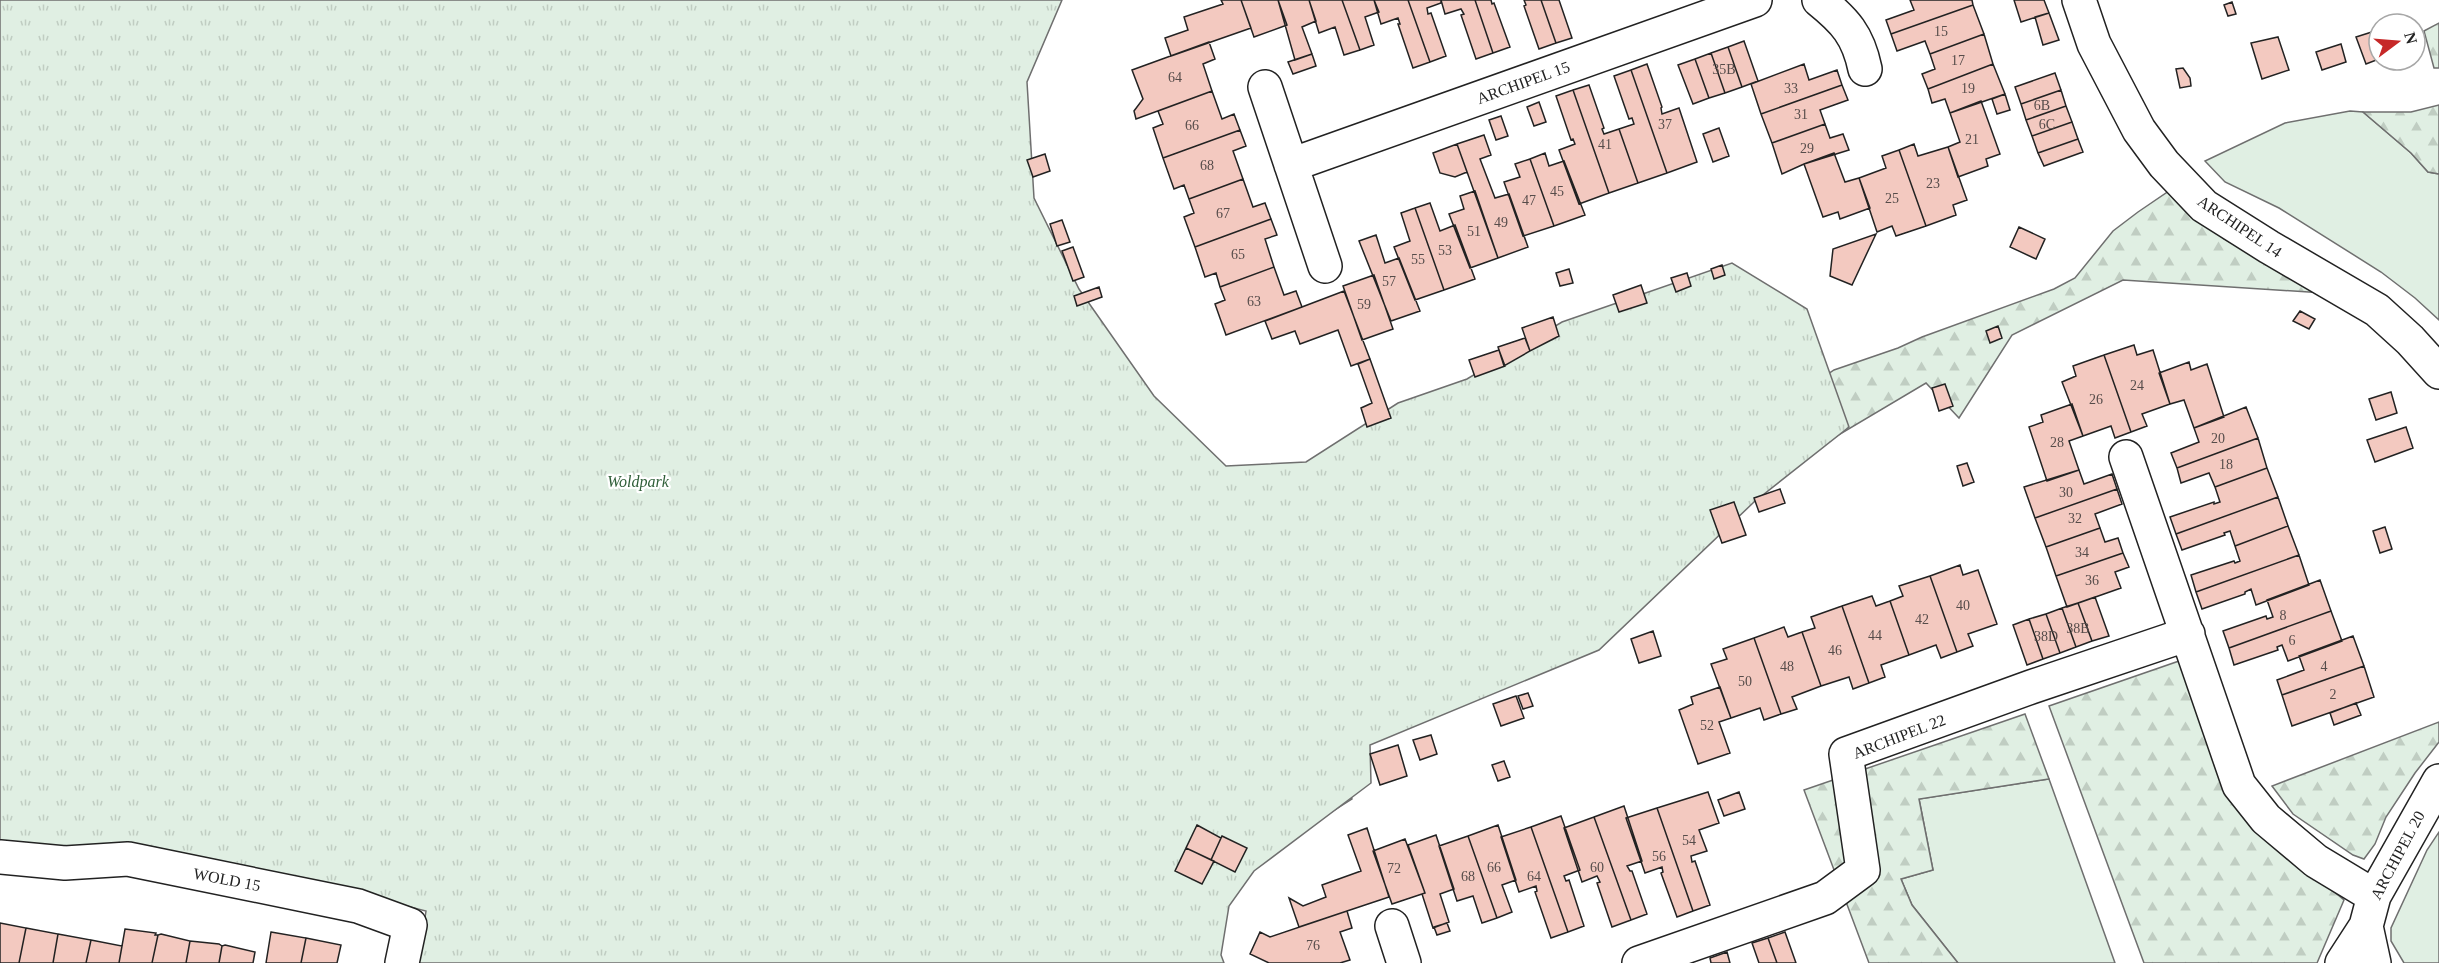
<svg xmlns="http://www.w3.org/2000/svg" width="2439" height="963" font-family="Georgia,serif">
  <style>
    .grass { fill: #e0efe3; stroke: #6f6f6f; stroke-width: 1.5 }
    .forest { fill: url(#forest-firs); stroke: #6f6f6f; stroke-width: 1.5 }
    .park { fill: url(#park-tufts); stroke: #6f6f6f; stroke-width: 1.5 }
    .building { fill: #f3c9c0; stroke: #222; stroke-width: 1.5 }
    .lines { fill: none; stroke-linecap: round; stroke-linejoin: round }
    .minor-casing { stroke: #222; stroke-width: 36 }
    .minor { stroke: #fff; stroke-width: 33 }
    .labels { text-anchor: middle; stroke-width: 4.5; stroke-linejoin: round; paint-order: stroke }
    .number-label { font-size: 14px; fill: #564c4a }
    .street-label { font-size: 16px; fill: #222; stroke: #fff }
    .park-label { font-size: 16px; font-style: italic; fill: #2f5e38; stroke: #fff }
  </style>
  <defs>
    <pattern id="forest-firs" width="22" height="20" patternUnits="userSpaceOnUse" patternTransform="scale(1.5)"><rect width="22" height="20" fill="#e0efe3"/><path d="M5 1l3.5 6h-7zM16 11l3.5 6h-7z" fill="#c0cdc2"/></pattern>
    <pattern id="park-tufts" width="24" height="20" patternUnits="userSpaceOnUse" patternTransform="scale(1.5)"><rect width="24" height="20" fill="#e0efe3"/><path d="M3 7l-1-3M5 7V3M7 7l1-3M15 17l-1-3M17 17v-4M19 17l1-3" fill="none" stroke="#c0cdc2"/></pattern>
  </defs>
  <rect width="100%" height="100%" fill="#fff"/>
  <!-- grass -->
  <path class="grass" d="M 2350,111 L 2363,112 L 2411,153 L 2428,172 L 2439,174 L 2439,320 L 2415,298 L 2381,272 L 2279,208 L 2225,182 L 2205,161 L 2285,123 Z
    M 2049,779 L 2115,963 L 1958,963 L 1912,905 L 1901,879 L 1933,870 L 1919,799 Z
    M 2439,832 L 2439,963 L 2404,963 L 2391,941 L 2391,928 L 2427,850 Z"/>
  <!-- forest -->
  <path class="forest" d="M 2439,23 L 2439,68 L 2434,68 L 2424,31 Z
    M 2439,105 L 2439,174 L 2428,172 L 2411,153 L 2363,112 L 2411,112 Z
    M 2169,191 L 2224,239 L 2324,293 L 2123,280 L 2012,335 L 1959,418 L 1926,383 L 1744,491 L 1334,748 L 1352,799 L 1245,867 L 1048,963 L 1753,425 L 1834,370 L 1898,348 L 1922,337 L 2054,289 L 2075,278 L 2113,231 L 2138,212 Z
    M 2182,660 L 2308,870 L 2344,900 L 2317,963 L 2144,963 L 2049,706 Z
    M 2025,714 L 2049,779 L 1919,799 L 1933,870 L 1901,879 L 1912,905 L 1958,963 L 1869,963 L 1804,790 Z
    M 2439,722 L 2439,742 L 2415,773 L 2386,817 L 2375,844 L 2364,859 L 2353,855 L 2293,814 L 2272,786 Z"/>
  <!-- park -->
  <path class="park" d="M 0,0 L 1062,0 L 1027,82 L 1034,198 L 1079,289 L 1154,396 L 1226,466 L 1306,462 L 1398,403 L 1467,379 L 1562,322 L 1732,263 L 1807,309 L 1849,427 L 1754,502 L 1599,650 L 1370,745 L 1371,783 L 1254,871 L 1229,906 L 1221,955 L 1224,963 L 418,963 L 426,911 L 285,875 L 0,841 Z"/>
  <!-- building -->
  <path class="building" d="M 1221,0 L 1241,0 L 1251,28 L 1171,56 L 1165,38 L 1188,30 L 1184,17 L 1223,4 Z
    M 1241,0 L 1278,0 L 1287,25 L 1254,37 Z
    M 1278,0 L 1309,0 L 1316,21 L 1302,27 L 1312,54 L 1295,60 Z
    M 1309,0 L 1342,0 L 1360,50 L 1344,55 L 1335,27 L 1319,33 Z
    M 1342,0 L 1374,0 L 1379,12 L 1365,17 L 1374,45 L 1360,50 Z
    M 1374,0 L 1408,0 L 1430,62 L 1413,68 L 1398,24 L 1400,24 L 1398,18 L 1381,24 Z
    M 1408,0 L 1441,0 L 1441,3 L 1427,8 L 1428,14 L 1431,13 L 1446,56 L 1430,62 Z
    M 1441,0 L 1475,0 L 1493,53 L 1476,59 L 1461,15 L 1464,14 L 1461,9 L 1445,14 Z
    M 1475,0 L 1491,0 L 1492,4 L 1494,3 L 1510,47 L 1493,53 Z
    M 1524,0 L 1541,0 L 1556,43 L 1539,49 L 1524,6 L 1526,5 Z
    M 1541,0 L 1559,0 L 1572,38 L 1556,43 Z
    M 1910,0 L 1972,0 L 1973,5 L 1891,34 L 1886,20 L 1914,10 Z
    M 2014,0 L 2044,0 L 2049,13 L 2021,22 Z
    M 2232,2 L 2236,14 L 2228,16 L 2224,5 Z
    M 1973,5 L 1984,34 L 1930,54 L 1925,41 L 1897,51 L 1891,34 Z
    M 2049,13 L 2059,40 L 2043,45 L 2035,17 Z
    M 2375,31 L 2379,41 L 2379,59 L 2366,64 L 2356,37 Z
    M 1984,34 L 1993,64 L 1928,89 L 1922,74 L 1935,69 L 1930,54 Z
    M 2278,37 L 2289,70 L 2262,79 L 2251,43 Z
    M 1744,41 L 1758,81 L 1742,87 L 1728,47 Z
    M 1209,42 L 1215,59 L 1203,64 L 1212,91 L 1136,119 L 1134,111 L 1143,99 L 1132,70 Z
    M 2341,44 L 2346,62 L 2322,70 L 2316,52 Z
    M 1728,47 L 1742,87 L 1725,93 L 1711,53 Z
    M 1711,53 L 1725,93 L 1709,98 L 1695,59 Z
    M 1312,54 L 1316,66 L 1293,74 L 1288,62 Z
    M 1695,59 L 1709,98 L 1693,104 L 1678,65 Z
    M 1647,64 L 1662,107 L 1661,108 L 1662,114 L 1679,108 L 1697,162 L 1667,173 L 1631,70 Z
    M 1804,64 L 1809,80 L 1837,70 L 1842,85 L 1761,114 L 1751,84 Z
    M 1993,64 L 2005,94 L 1950,113 L 1945,99 L 1932,103 L 1928,89 Z
    M 2183,68 L 2190,78 L 2191,86 L 2180,88 L 2176,69 Z
    M 1631,70 L 1667,173 L 1638,183 L 1619,129 L 1634,124 L 1632,118 L 1629,119 L 1614,76 Z
    M 2055,73 L 2061,90 L 2021,104 L 2015,87 Z
    M 1589,85 L 1604,128 L 1602,129 L 1604,134 L 1619,129 L 1638,183 L 1609,193 L 1573,90 Z
    M 1842,85 L 1848,100 L 1820,110 L 1825,124 L 1772,143 L 1761,114 Z
    M 1573,90 L 1609,193 L 1579,204 L 1559,150 L 1575,144 L 1573,139 L 1571,140 L 1556,96 Z
    M 2061,90 L 2066,106 L 2026,120 L 2021,104 Z
    M 1212,91 L 1222,119 L 1234,114 L 1240,130 L 1163,158 L 1153,128 L 1163,124 L 1158,111 Z
    M 2005,94 L 2010,110 L 1997,114 L 1992,99 Z
    M 1981,101 L 2000,154 L 1986,159 L 1988,166 L 1958,177 L 1948,147 L 1960,142 L 1950,113 Z
    M 1539,102 L 1546,122 L 1534,126 L 1527,107 Z
    M 2066,106 L 2072,122 L 2032,136 L 2026,120 Z
    M 1501,116 L 1508,136 L 1496,140 L 1489,120 Z
    M 2072,122 L 2078,139 L 2038,153 L 2032,136 Z
    M 1825,124 L 1830,138 L 1843,134 L 1849,150 L 1804,164 L 1782,174 L 1772,143 Z
    M 1719,128 L 1729,156 L 1713,162 L 1703,134 Z
    M 1240,130 L 1246,146 L 1233,151 L 1243,179 L 1189,199 L 1184,185 L 1174,189 L 1163,158 Z
    M 1484,135 L 1491,155 L 1480,159 L 1495,198 L 1509,194 L 1528,247 L 1498,258 L 1457,144 Z
    M 2078,139 L 2083,152 L 2044,166 L 2038,153 Z
    M 1457,144 L 1467,172 L 1455,177 L 1440,173 L 1433,153 Z
    M 1914,144 L 1918,156 L 1948,147 L 1967,200 L 1953,205 L 1956,215 L 1926,226 L 1899,150 Z
    M 1899,150 L 1926,226 L 1896,236 L 1892,226 L 1877,232 L 1859,178 L 1886,168 L 1882,156 Z
    M 1545,153 L 1549,166 L 1564,161 L 1585,215 L 1554,226 L 1530,159 Z
    M 1834,153 L 1845,182 L 1859,178 L 1870,208 L 1840,219 L 1838,212 L 1823,217 L 1804,164 Z
    M 1045,154 L 1050,171 L 1033,177 L 1027,160 Z
    M 1530,159 L 1554,226 L 1523,236 L 1504,182 L 1520,177 L 1515,164 Z
    M 1243,179 L 1253,207 L 1265,203 L 1271,219 L 1195,247 L 1184,217 L 1194,213 L 1189,199 Z
    M 1475,191 L 1498,258 L 1470,268 L 1449,214 L 1464,209 L 1460,196 Z
    M 1430,203 L 1440,231 L 1455,225 L 1475,279 L 1444,290 L 1415,208 Z
    M 1415,208 L 1444,290 L 1415,300 L 1394,247 L 1410,241 L 1401,213 Z
    M 1271,219 L 1277,235 L 1265,239 L 1274,267 L 1220,287 L 1216,273 L 1205,277 L 1195,247 Z
    M 1062,220 L 1070,242 L 1057,246 L 1050,224 Z
    M 2019,227 L 2045,239 L 2036,259 L 2010,247 Z
    M 1876,234 L 1852,285 L 1830,276 L 1833,249 Z
    M 1376,235 L 1385,263 L 1399,258 L 1420,311 L 1391,321 L 1359,241 Z
    M 1073,247 L 1084,277 L 1073,281 L 1062,251 Z
    M 1722,265 L 1725,275 L 1714,279 L 1711,269 Z
    M 1274,267 L 1284,295 L 1296,291 L 1302,307 L 1226,335 L 1215,304 L 1225,300 L 1220,287 Z
    M 1569,269 L 1573,283 L 1560,286 L 1556,273 Z
    M 1687,273 L 1691,286 L 1676,292 L 1671,278 Z
    M 1374,275 L 1393,329 L 1362,340 L 1343,286 Z
    M 1641,285 L 1647,303 L 1619,312 L 1613,295 Z
    M 1099,287 L 1102,297 L 1077,306 L 1074,296 Z
    M 1344,291 L 1370,359 L 1351,366 L 1338,330 L 1300,344 L 1295,331 L 1272,339 L 1265,321 Z
    M 2300,311 L 2315,319 L 2309,329 L 2293,321 Z
    M 1553,317 L 1559,336 L 1530,351 L 1522,328 Z
    M 1998,326 L 2002,338 L 1990,343 L 1986,331 Z
    M 1525,338 L 1530,351 L 1504,366 L 1498,347 Z
    M 2134,345 L 2137,355 L 2153,350 L 2170,404 L 2142,414 L 2147,426 L 2131,432 L 2104,355 Z
    M 1499,350 L 1505,366 L 1475,377 L 1469,360 Z
    M 2104,355 L 2131,432 L 2115,438 L 2111,426 L 2083,436 L 2062,382 L 2076,376 L 2073,366 Z
    M 1370,359 L 1391,418 L 1367,427 L 1361,408 L 1372,403 L 1358,364 Z
    M 2189,362 L 2191,370 L 2207,364 L 2224,417 L 2194,428 L 2184,400 L 2170,404 L 2159,373 Z
    M 1945,384 L 1953,406 L 1939,411 L 1932,388 Z
    M 2391,392 L 2397,413 L 2376,420 L 2369,399 Z
    M 2072,404 L 2083,436 L 2069,441 L 2079,470 L 2047,481 L 2029,427 L 2043,422 L 2041,415 Z
    M 2246,407 L 2258,438 L 2177,468 L 2171,453 L 2199,442 L 2194,428 Z
    M 2406,427 L 2413,448 L 2375,462 L 2367,440 Z
    M 2258,438 L 2267,468 L 2215,487 L 2209,473 L 2181,483 L 2177,468 Z
    M 1967,463 L 1974,482 L 1963,486 L 1957,466 Z
    M 2267,468 L 2278,497 L 2176,534 L 2170,517 L 2214,502 L 2214,504 L 2220,502 L 2215,487 Z
    M 2079,470 L 2084,484 L 2112,474 L 2117,489 L 2035,518 L 2024,487 Z
    M 1780,489 L 1785,503 L 1759,512 L 1754,498 Z
    M 2117,489 L 2122,504 L 2095,514 L 2100,528 L 2046,547 L 2035,518 Z
    M 2278,497 L 2288,526 L 2235,546 L 2230,531 L 2224,533 L 2225,535 L 2182,550 L 2176,534 Z
    M 1734,502 L 1746,535 L 1722,543 L 1710,510 Z
    M 2288,526 L 2299,555 L 2196,592 L 2191,575 L 2234,561 L 2235,563 L 2240,561 L 2235,546 Z
    M 2385,527 L 2392,549 L 2380,553 L 2373,531 Z
    M 2100,528 L 2105,542 L 2118,538 L 2123,553 L 2056,576 L 2046,547 Z
    M 2123,553 L 2129,567 L 2115,572 L 2121,588 L 2067,607 L 2056,576 Z
    M 2299,555 L 2309,585 L 2256,605 L 2251,589 L 2245,592 L 2245,594 L 2202,609 L 2196,592 Z
    M 1960,565 L 1963,575 L 1978,570 L 1997,624 L 1968,634 L 1973,646 L 1957,652 L 1930,576 Z
    M 1930,576 L 1957,652 L 1941,658 L 1936,645 L 1909,655 L 1890,601 L 1903,596 L 1899,586 Z
    M 2320,580 L 2331,611 L 2229,648 L 2223,631 L 2266,616 L 2267,619 L 2273,617 L 2267,600 Z
    M 1872,596 L 1876,606 L 1890,601 L 1909,655 L 1881,665 L 1885,677 L 1869,683 L 1842,606 Z
    M 2095,597 L 2109,636 L 2092,641 L 2078,603 Z
    M 2078,603 L 2092,641 L 2076,647 L 2062,608 Z
    M 1842,606 L 1869,683 L 1853,689 L 1849,677 L 1821,686 L 1802,632 L 1815,628 L 1811,617 Z
    M 2062,608 L 2076,647 L 2060,653 L 2046,614 Z
    M 2331,611 L 2342,641 L 2288,661 L 2282,645 L 2277,647 L 2278,650 L 2234,665 L 2229,648 Z
    M 2046,614 L 2060,653 L 2043,659 L 2029,619 Z
    M 2029,619 L 2043,659 L 2027,665 L 2013,625 Z
    M 1784,627 L 1788,637 L 1802,632 L 1821,686 L 1792,697 L 1797,709 L 1781,714 L 1754,638 Z
    M 1653,631 L 1661,656 L 1639,663 L 1631,639 Z
    M 2353,636 L 2364,666 L 2282,695 L 2277,680 L 2304,670 L 2299,656 Z
    M 1754,638 L 1781,714 L 1764,720 L 1760,708 L 1731,718 L 1711,664 L 1727,659 L 1723,649 Z
    M 2364,666 L 2374,697 L 2292,726 L 2282,695 Z
    M 1720,687 L 1731,718 L 1719,722 L 1730,753 L 1698,764 L 1679,710 L 1693,704 L 1691,697 Z
    M 1528,693 L 1533,706 L 1523,709 L 1518,696 Z
    M 1516,696 L 1524,718 L 1501,726 L 1493,704 Z
    M 2356,703 L 2361,715 L 2334,725 L 2330,713 Z
    M 1431,735 L 1437,754 L 1420,760 L 1413,740 Z
    M 1398,745 L 1407,776 L 1380,785 L 1370,754 Z
    M 1504,761 L 1510,777 L 1498,781 L 1492,765 Z
    M 1708,792 L 1719,823 L 1699,830 L 1707,851 L 1691,856 L 1692,862 L 1695,861 L 1710,905 L 1693,911 L 1657,808 Z
    M 1739,792 L 1745,809 L 1724,816 L 1718,800 Z
    M 1624,806 L 1642,861 L 1627,866 L 1630,871 L 1632,871 L 1647,914 L 1631,920 L 1594,817 Z
    M 1657,808 L 1693,911 L 1677,917 L 1661,873 L 1663,872 L 1662,867 L 1645,873 L 1626,818 Z
    M 1561,816 L 1580,870 L 1564,876 L 1566,881 L 1569,880 L 1584,926 L 1568,932 L 1531,827 Z
    M 1594,817 L 1631,920 L 1612,927 L 1597,883 L 1600,882 L 1597,876 L 1582,882 L 1564,828 Z
    M 1197,825 L 1221,838 L 1211,860 L 1186,848 Z
    M 1498,825 L 1516,880 L 1502,885 L 1512,912 L 1497,918 L 1468,836 Z
    M 1531,827 L 1568,932 L 1551,938 L 1535,892 L 1537,891 L 1536,886 L 1519,892 L 1501,837 Z
    M 1367,828 L 1389,897 L 1299,927 L 1289,898 L 1303,906 L 1326,897 L 1322,885 L 1361,871 L 1348,835 Z
    M 1436,835 L 1454,889 L 1440,894 L 1449,922 L 1433,928 L 1422,894 L 1425,893 L 1408,845 Z
    M 1222,836 L 1247,848 L 1235,872 L 1211,860 Z
    M 1468,836 L 1497,918 L 1482,923 L 1473,896 L 1457,901 L 1439,846 Z
    M 1405,839 L 1425,893 L 1392,904 L 1373,851 Z
    M 1186,848 L 1214,861 L 1202,884 L 1175,871 Z
    M 1347,911 L 1352,928 L 1340,932 L 1350,960 L 1340,963 L 1269,963 L 1250,954 L 1260,932 L 1270,937 Z
    M 0,923 L 26,928 L 19,963 L 0,963 Z
    M 1447,923 L 1450,931 L 1437,935 L 1434,927 Z
    M 26,928 L 58,934 L 53,963 L 19,963 Z
    M 125,929 L 156,933 L 155,935 L 158,935 L 152,963 L 119,963 Z
    M 271,932 L 306,938 L 301,963 L 266,963 Z
    M 1785,932 L 1796,963 L 1777,963 L 1768,938 Z
    M 58,934 L 91,940 L 86,963 L 53,963 Z
    M 161,934 L 190,941 L 186,963 L 152,963 L 158,935 Z
    M 306,938 L 341,945 L 337,963 L 301,963 Z
    M 1768,938 L 1777,963 L 1759,963 L 1752,943 Z
    M 91,940 L 122,946 L 119,963 L 86,963 Z
    M 190,941 L 219,944 L 222,946 L 219,963 L 186,963 Z
    M 225,945 L 255,952 L 253,963 L 219,963 L 222,946 Z
    M 1727,952 L 1730,963 L 1711,963 L 1710,958 Z"/>
  <g class="lines">
    <!-- minor casing -->
    <g class="minor-casing">
      <path id="minor" d="M 1819,0 C 1845,21 1858,35 1865,69
        M 2079,0 L 2094,44 L 2139,130 L 2164,164 L 2204,206 L 2269,247 L 2377,310 L 2410,340 L 2439,372
        M 1265,87 L 1325,266
        M 1291,165 L 1755,0
        M 2126,457 L 2239,785 L 2266,819 L 2316,861 L 2374,896
        M 0,857 L 65,863 L 128,859 L 358,906 L 410,925 L 402,963
        M 1392,926 L 1404,963
        M 2366,926 L 2374,963
        M 1639,963 L 1825,898 L 1863,870 L 1846,754 L 2031,687 L 2188,634
        M 2342,963 L 2366,926 L 2374,896 L 2439,781"/>
    </g>
    <!-- minor -->
    <use href="#minor" class="minor"/>
  </g>
  <g class="labels">
    <!-- number labels -->
    <g class="number-label">
      <text x="1941" y="36">15</text>
      <text x="1958" y="65">17</text>
      <text x="1724" y="74">35B</text>
      <text x="1175" y="82">64</text>
      <text x="1791" y="93">33</text>
      <text x="1968" y="93">19</text>
      <text x="2042" y="110">6B</text>
      <text x="1801" y="119">31</text>
      <text x="1665" y="129">37</text>
      <text x="2047" y="129">6C</text>
      <text x="1192" y="130">66</text>
      <text x="1972" y="144">21</text>
      <text x="1605" y="149">41</text>
      <text x="1807" y="153">29</text>
      <text x="1207" y="170">68</text>
      <text x="1933" y="188">23</text>
      <text x="1557" y="196">45</text>
      <text x="1892" y="203">25</text>
      <text x="1529" y="205">47</text>
      <text x="1223" y="218">67</text>
      <text x="1501" y="227">49</text>
      <text x="1474" y="236">51</text>
      <text x="1445" y="255">53</text>
      <text x="1238" y="259">65</text>
      <text x="1418" y="264">55</text>
      <text x="1389" y="286">57</text>
      <text x="1254" y="306">63</text>
      <text x="1364" y="309">59</text>
      <text x="2137" y="390">24</text>
      <text x="2096" y="404">26</text>
      <text x="2218" y="443">20</text>
      <text x="2057" y="447">28</text>
      <text x="2226" y="469">18</text>
      <text x="2066" y="497">30</text>
      <text x="2075" y="523">32</text>
      <text x="2082" y="557">34</text>
      <text x="2092" y="585">36</text>
      <text x="1963" y="610">40</text>
      <text x="2283" y="620">8</text>
      <text x="1922" y="624">42</text>
      <text x="2078" y="633">38B</text>
      <text x="1875" y="640">44</text>
      <text x="2046" y="641">38D</text>
      <text x="2292" y="645">6</text>
      <text x="1835" y="655">46</text>
      <text x="1787" y="671">48</text>
      <text x="2324" y="671">4</text>
      <text x="1745" y="686">50</text>
      <text x="2333" y="699">2</text>
      <text x="1707" y="730">52</text>
      <text x="1689" y="845">54</text>
      <text x="1659" y="861">56</text>
      <text x="1494" y="872">66</text>
      <text x="1597" y="872">60</text>
      <text x="1394" y="873">72</text>
      <text x="1468" y="881">68</text>
      <text x="1534" y="881">64</text>
      <text x="1313" y="950">76</text>
    </g>
    <!-- street labels -->
    <g class="street-label">
      <text transform="translate(1523 82) rotate(-20)" y="6">ARCHIPEL 15</text>
      <text transform="translate(2240 226) rotate(34)" y="6">ARCHIPEL 14</text>
      <text transform="translate(1899 736) rotate(-21)" y="6">ARCHIPEL 22</text>
      <text transform="translate(2397 855) rotate(-62)" y="6">ARCHIPEL 20</text>
      <text transform="translate(227 879) rotate(11)" y="6">WOLD 15</text>
    </g>
    <!-- park labels -->
    <g class="park-label">
      <text x="638" y="487">Woldpark</text>
    </g>
  </g>
  <!-- north arrow -->
  <g transform="translate(2397 42) rotate(74)"><circle r="28" fill="#ffffff" stroke="#a7a7a7" stroke-width="1.5"/>
  <path d="M0-4.5L10 22L0 15L-10 22Z" fill="#c62828"/>
  <text y="-9" font-size="16" font-weight="bold" text-anchor="middle" fill="#222222">N</text>
  </g>
</svg>
